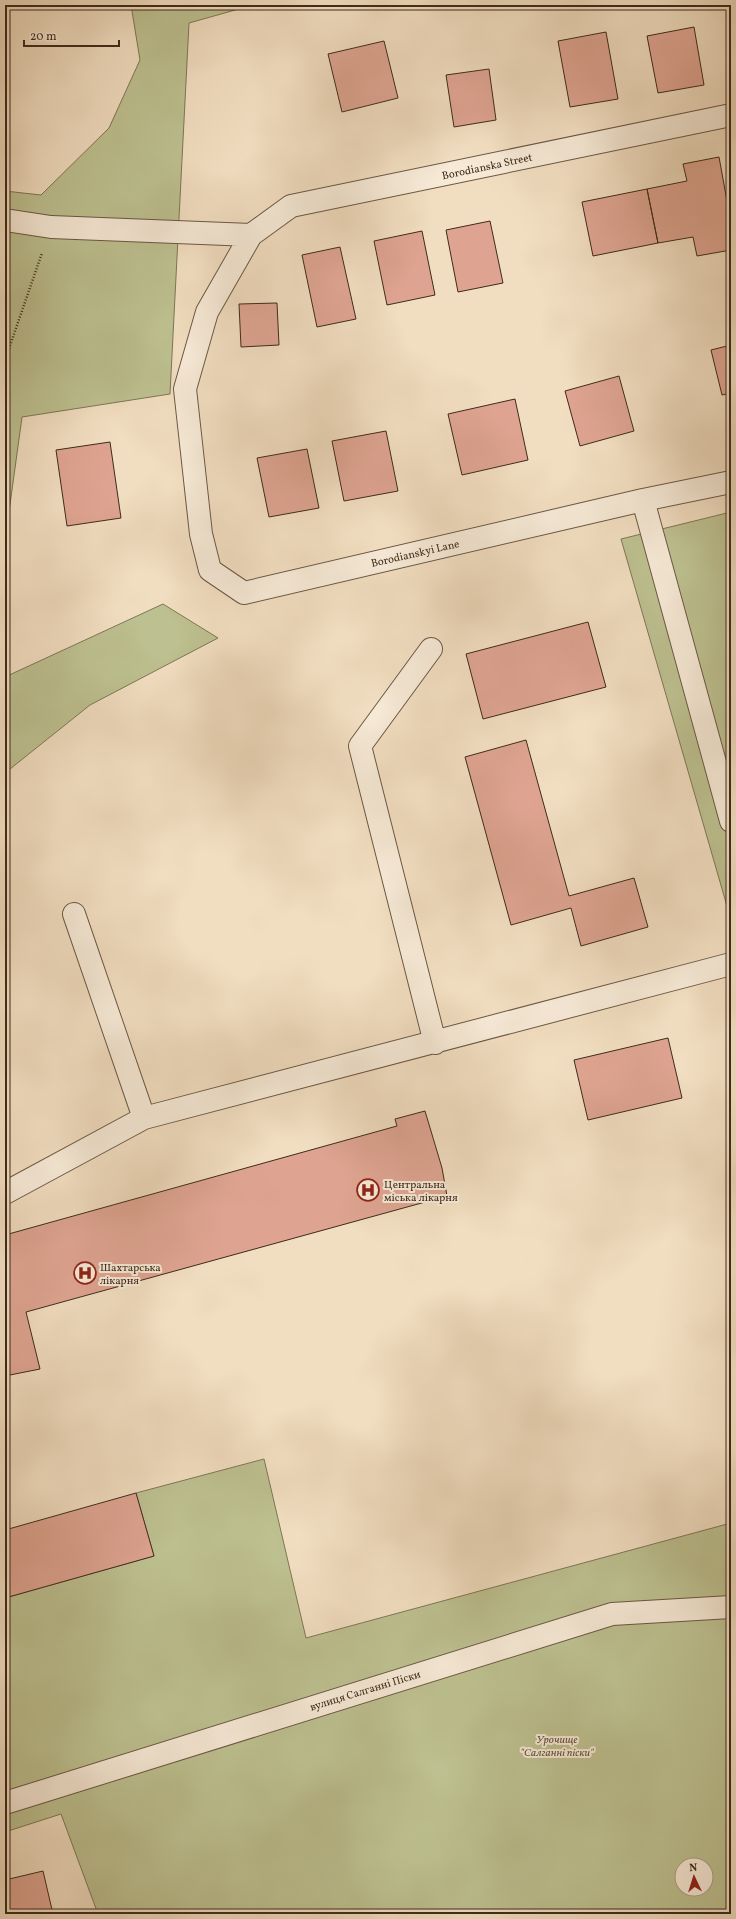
<svg xmlns="http://www.w3.org/2000/svg" width="736" height="1919" font-family="Vollkorn,serif">
  <style>
    .green { fill: #bdc090; stroke: #7e7656; fill-rule: evenodd }
    .building { fill: #dea491; stroke: #3e2b1b }
    .lines { fill: none; stroke-linecap: round; stroke-linejoin: round }
    .minor-casing { stroke: #6b5844; stroke-width: 24 }
    .path { stroke: #3e2b1b; stroke-width: 2.5; stroke-dasharray: 1 2; stroke-linecap: butt }
    .minor { stroke: #f6e9d6; stroke-width: 22 }
    .labels { text-anchor: middle; stroke-width: 4; stroke-linejoin: round; paint-order: stroke }
    .street-label { font-size: 11px; fill: #3e2b1b; stroke: #f6e9d6 }
    .poi-label { font-size: 11px; fill: #3e2b1b; stroke: #f6e9d6; text-anchor: start }
    .park-label { font-size: 11px; font-style: italic; fill: #5e5038; stroke: #f6e9d6 }
  </style>
  <rect width="100%" height="100%" fill="#f1ddc0"/>
  <filter id="stains"><feTurbulence type="fractalNoise" baseFrequency=".005" numOctaves="4"/><feColorMatrix values="0 0 0 0 .2 0 0 0 0 .09 0 0 0 0 .02 0 0 0 .5 -.17"/></filter>
  <radialGradient id="worn" r=".72"><stop offset=".6" stop-color="#630" stop-opacity="0"/><stop offset="1" stop-color="#630" stop-opacity=".3"/></radialGradient>
  <!-- green -->
  <path class="green" d="M 131,5 L 253,5 L 189,23 L 170,394 L 22,417 L 5,541 L 5,191 L 41,195 L 109,128 L 140,60 Z
    M 731,512 L 731,920 L 621,539 Z
    M 163,604 L 218,638 L 90,705 L 5,773 L 5,677 Z
    M 264,1459 L 306,1638 L 731,1523 L 731,1914 L 98,1914 L 61,1814 L 5,1832 L 5,1598 L 154,1556 L 136,1493 ZM 682,1865 L 706,1865 L 706,1889 L 682,1889 Z"/>
  <!-- building -->
  <path class="building" d="M 694,27 L 704,85 L 658,93 L 647,36 Z
    M 606,32 L 618,99 L 570,107 L 558,41 Z
    M 384,41 L 398,98 L 342,112 L 328,54 Z
    M 489,69 L 496,120 L 454,127 L 446,75 Z
    M 719,157 L 731,223 L 731,250 L 697,256 L 693,237 L 658,243 L 647,189 L 687,181 L 683,164 Z
    M 647,189 L 658,243 L 593,256 L 582,202 Z
    M 490,221 L 503,283 L 458,292 L 446,230 Z
    M 422,231 L 435,295 L 387,305 L 374,241 Z
    M 340,247 L 356,319 L 317,327 L 302,255 Z
    M 277,303 L 279,345 L 241,347 L 239,304 Z
    M 731,345 L 731,393 L 722,395 L 711,350 Z
    M 619,376 L 634,431 L 580,446 L 565,391 Z
    M 515,399 L 528,460 L 462,475 L 448,414 Z
    M 386,431 L 398,491 L 344,501 L 332,441 Z
    M 110,442 L 121,518 L 67,526 L 56,450 Z
    M 307,449 L 319,508 L 269,517 L 257,458 Z
    M 588,622 L 606,687 L 483,719 L 466,654 Z
    M 526,740 L 569,896 L 634,878 L 648,927 L 581,946 L 571,908 L 511,925 L 465,757 Z
    M 668,1038 L 682,1098 L 588,1120 L 574,1060 Z
    M 425,1111 L 442,1168 L 447,1196 L 26,1312 L 40,1369 L 5,1376 L 5,1235 L 397,1126 L 395,1119 Z
    M 136,1493 L 154,1556 L 5,1598 L 5,1530 Z
    M 43,1871 L 53,1914 L 5,1914 L 5,1880 Z"/>
  <g class="lines">
    <!-- minor casing -->
    <g class="minor-casing">
      <path id="minor" d="M 731,115 L 291,206 L 251,235 L 207,312 L 185,389 L 201,534 L 210,570 L 244,593 L 643,500 L 731,482
        M 5,220 L 51,227 L 251,235
        M 643,500 L 731,821
        M 431,649 L 360,746 L 435,1043
        M 74,914 L 144,1118
        M 5,1193 L 144,1118 L 731,964
        M 5,1803 L 612,1614 L 731,1607"/>
    </g>
    <!-- path -->
    <path class="path" d="M 5,360 L 42,253"/>
    <!-- minor -->
    <use href="#minor" class="minor"/>
  </g>
  <!-- icons -->
  <defs>
    <g id="hospital-ring" transform="scale(1.15)"><circle r="9.5" fill="#f6e9d6" stroke="#8f2418" stroke-width="1.5"/><path d="M-5-5h3v3.5h4V-5h3V5h-3V1.5h-4V5h-3Z" fill="#8f2418"/></g>
  </defs>
  <g fill-rule="evenodd">
    <use href="#hospital-ring" x="368" y="1190"/>
    <use href="#hospital-ring" x="85" y="1273"/>
  </g>
  <g class="labels">
    <!-- street labels -->
    <g class="street-label">
      <text transform="translate(487 166) rotate(-12)" y="4">Borodianska Street</text>
      <text transform="translate(415 553) rotate(-13)" y="4">Borodianskyi Lane</text>
      <text transform="translate(365 1690) rotate(-17)" y="4">вулиця Салганні Піски</text>
    </g>
    <!-- poi labels -->
    <g class="poi-label">
      <text x="384" y="1188">Центральна<tspan x="384" dy="13">міська лікарня</tspan></text>
      <text x="100" y="1271">Шахтарська<tspan x="100" dy="13">лікарня</tspan></text>
    </g>
    <!-- park labels -->
    <g class="park-label">
      <text x="557" y="1743">Урочище<tspan x="557" dy="13">"Салганні піски"</tspan></text>
    </g>
  </g>
  <!-- margin -->
  <rect width="736" height="1919" fill="none" stroke="#f1ddc0" stroke-width="20"/>
  <rect x="6" y="6" width="724" height="1907" fill="none" stroke="#3e2b1b" stroke-width="2"/>
  <rect x="10" y="10" width="716" height="1899" fill="none" stroke="#3e2b1b"/>
  <!-- north arrow -->
  <g transform="translate(694 1877) rotate(356)"><circle r="19" fill="#f6e9d6" stroke="#ac9d8b"/>
  <path d="M0-3L7 15L0 10L-7 15Z" fill="#8f2418"/>
  <text y="-6" font-size="11" font-weight="bold" text-anchor="middle" fill="#3e2b1b">N</text>
  </g>
  <!-- scale -->
  <path d="M24 40v6h95v-6" fill="none" stroke="#3e2b1b" stroke-width="2"/>
  <text x="30" y="40" font-size="12" fill="#3e2b1b" stroke="#f6e9d6" stroke-width="3" paint-order="stroke">20 m</text>
  <rect width="100%" height="100%" filter="url(#stains)"/>
  <rect width="100%" height="100%" fill="url(#worn)"/>
</svg>
